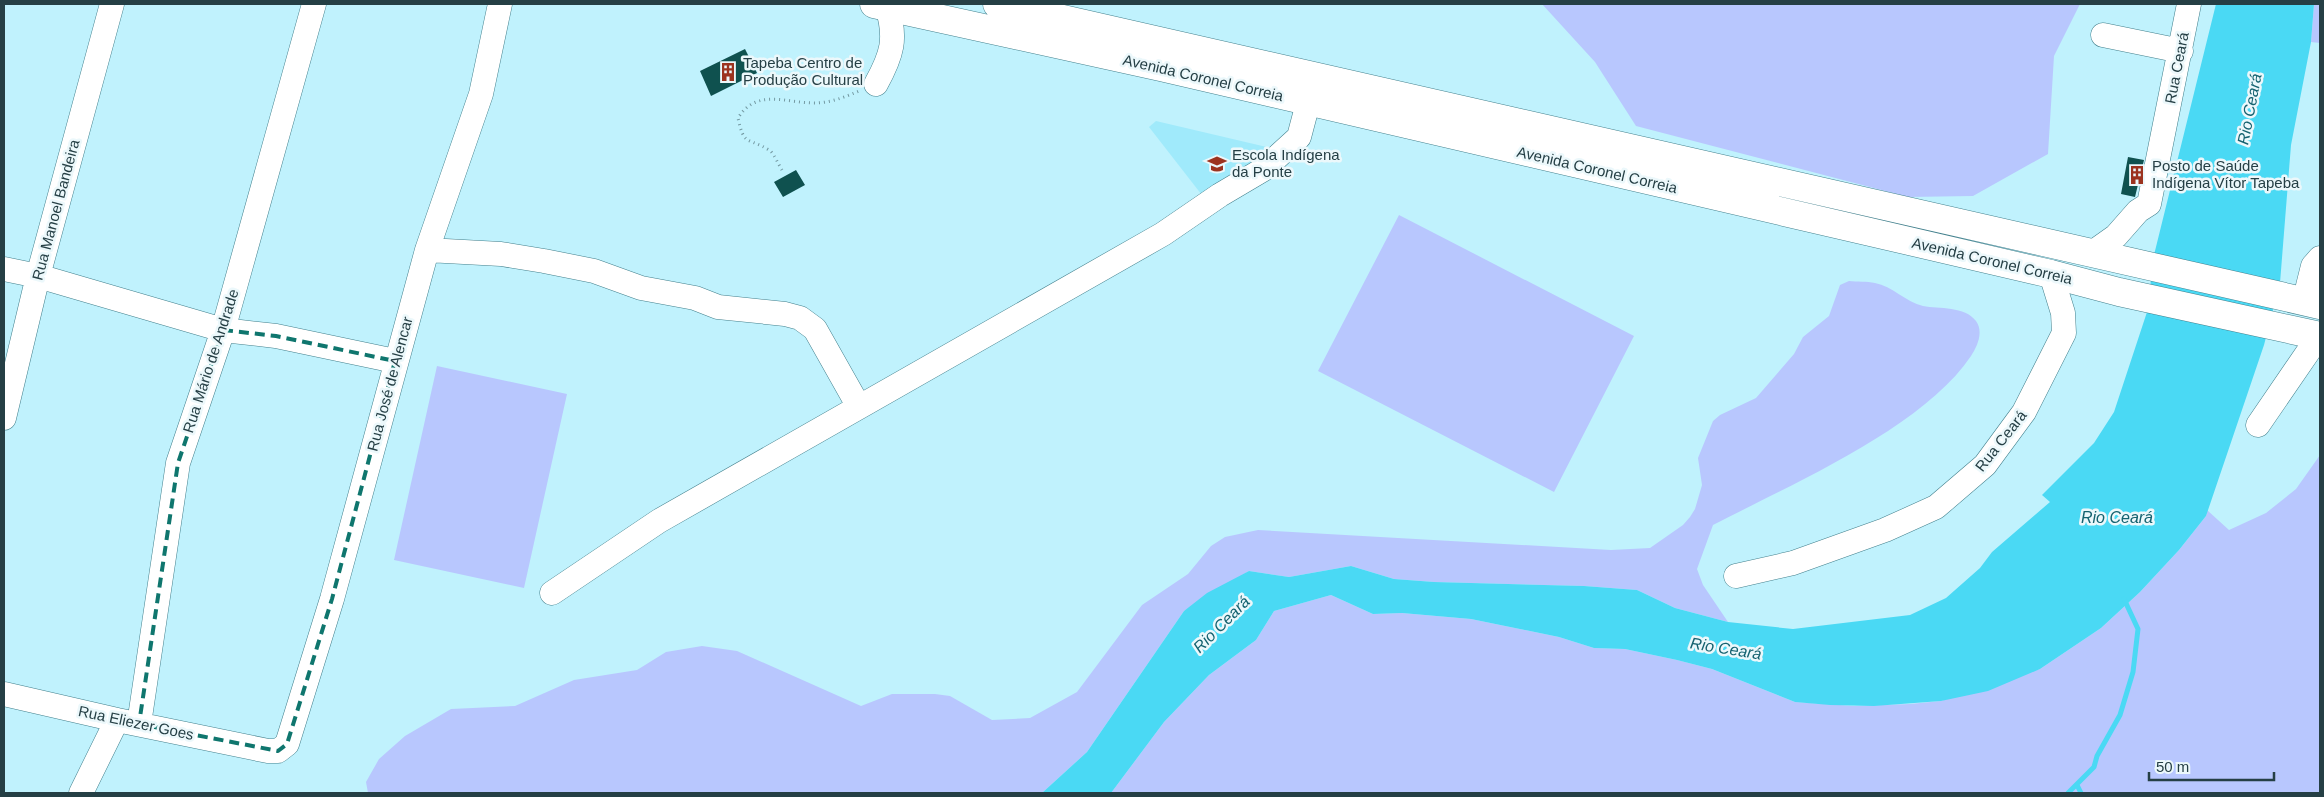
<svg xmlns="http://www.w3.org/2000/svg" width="2324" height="797" font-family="Helvetica,sans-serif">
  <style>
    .built { fill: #a0eafb }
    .green { fill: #b8c7fe }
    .water { fill: #4ad9f4 }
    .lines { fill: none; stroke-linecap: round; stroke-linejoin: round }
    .stream { stroke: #4ad9f4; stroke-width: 5 }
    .building { fill: #0f514f }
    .minor-casing { stroke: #43808d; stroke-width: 25 }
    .highway-casing { stroke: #43808d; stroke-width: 29 }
    .path { stroke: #7399a2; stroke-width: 3; stroke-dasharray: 1 4; stroke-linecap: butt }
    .minor { stroke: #fff; stroke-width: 24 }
    .highway { stroke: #fff; stroke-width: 28 }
    .marked { fill: none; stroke: #0f766e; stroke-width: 4; stroke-dasharray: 10 6; stroke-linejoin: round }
    .labels { text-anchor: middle; stroke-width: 5; stroke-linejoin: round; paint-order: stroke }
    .poi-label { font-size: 15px; fill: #253f45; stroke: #ecf8fb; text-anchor: start }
    .street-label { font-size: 15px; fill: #253f45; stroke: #ecf8fb }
    .water-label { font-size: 16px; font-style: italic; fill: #146270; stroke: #ecf8fb }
  </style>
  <rect width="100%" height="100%" fill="#c0f2fd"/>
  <!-- built -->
  <path class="built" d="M 1156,121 L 1279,150 L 1205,199 L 1149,127 Z"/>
  <!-- green -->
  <path class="green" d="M 1542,4 L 2080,4 L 2054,56 L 2048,154 L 1973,196 L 1908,197 L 1636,126 L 1595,62 Z
    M 2314,4 L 2320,4 L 2320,43 L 2311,42 Z
    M 1399,215 L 1634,336 L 1554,492 L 1318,371 Z
    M 1849,281 C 1857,282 1867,281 1875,283 C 1892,286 1906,302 1923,306 C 1939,309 1965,306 1976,321 C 1984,332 1977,347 1971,356 C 1923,428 1790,485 1713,525 L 1697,569 L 1703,585 L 1728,622 L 1675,608 L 1637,590 L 1584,586 L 1434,582 L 1394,579 L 1351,566 L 1289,577 L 1249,571 L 1184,611 L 1087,752 L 1042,793 L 368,793 L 366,782 L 379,759 L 405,736 L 451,709 L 515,706 L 574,680 L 637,670 L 666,652 L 702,646 L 737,651 L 861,706 L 892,694 L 935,694 L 950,696 L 992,720 L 1030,718 L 1077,692 L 1142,605 L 1188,574 L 1211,546 L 1225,537 L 1258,530 L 1611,550 L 1650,548 L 1683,525 L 1690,517 L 1695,509 L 1702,485 L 1698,458 L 1713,421 L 1720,415 L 1756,398 L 1794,354 L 1803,337 L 1829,316 L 1840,285 Z
    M 437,366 L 567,394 L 524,588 L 394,560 Z
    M 2320,455 L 2320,793 L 1111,793 L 1164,722 L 1209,675 L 1256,640 L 1274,611 L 1331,595 L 1373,614 L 1402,613 L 1471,619 L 1559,637 L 1594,648 L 1625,649 L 1677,660 L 1712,669 L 1795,702 L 1854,706 L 1910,704 L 1941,701 L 2040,669 L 2101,628 L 2140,592 L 2179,550 L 2206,516 L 2207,510 L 2229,530 L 2266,513 L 2296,489 Z"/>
  <!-- water -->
  <path class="water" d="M 2216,4 L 2314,4 L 2311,42 L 2291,145 L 2280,283 L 2264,345 L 2206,516 L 2179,550 L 2140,592 L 2101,628 L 2040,669 L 1988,691 L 1941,701 L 1874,706 L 1830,705 L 1795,702 L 1712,669 L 1677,660 L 1625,649 L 1594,648 L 1559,637 L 1471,619 L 1402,613 L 1373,614 L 1331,595 L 1274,611 L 1256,640 L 1209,675 L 1164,722 L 1111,793 L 1042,793 L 1087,752 L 1184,611 L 1207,593 L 1249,571 L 1289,577 L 1351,566 L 1394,579 L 1434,582 L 1584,586 L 1637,590 L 1675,608 L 1728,622 L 1793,629 L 1910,615 L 1946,598 L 1980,568 L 1992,552 L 2050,502 L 2042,495 L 2094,443 L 2114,412 L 2147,312 L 2154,255 Z"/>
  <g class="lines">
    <!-- stream -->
    <path class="stream" d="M 2077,785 L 2081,793
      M 2068,793 L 2094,767 L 2097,756 L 2120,715 L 2133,672 L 2138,629 L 2124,599"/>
  </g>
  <!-- building -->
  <path class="building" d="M 745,49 L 757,73 L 711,96 L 700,71 Z
    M 2128,157 L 2144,160 L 2135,197 L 2121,194 Z
    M 796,170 L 805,185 L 783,197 L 774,182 Z"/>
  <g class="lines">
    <!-- minor casing -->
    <g class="minor-casing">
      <path id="minor" d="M 2103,35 L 2181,51
        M 876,84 C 892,55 897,39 887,6
        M 427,250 L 501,254 L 544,261 L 594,271 L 641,288 L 695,298 L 718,307 L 785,314 L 800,318 L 815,329 L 859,407
        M 2092,253 L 2116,236 L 2138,211 L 2149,204 L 2189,4
        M 2320,258 L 2313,266 L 2308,286 L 2320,295
        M 4,269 L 38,276 L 223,330 L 276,336 L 395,361
        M 4,418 L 38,276 L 112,4
        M 2258,425 L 2319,336
        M 1736,576 L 1793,563 L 1885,530 L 1936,507 L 1985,465 L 2024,412 L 2064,333 L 2063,313 L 2051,274
        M 552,593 L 659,521 L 1163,234 L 1220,195 L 1264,169 L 1299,137 L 1308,103
        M 4,694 L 117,720 L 268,751 L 278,751 L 287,744 L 332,599 L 427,250 L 481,94 L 500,4
        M 139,724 L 178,463 L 223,330 L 314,4
        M 81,793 L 117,720"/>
    </g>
    <!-- highway casing -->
    <g class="highway-casing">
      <path id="highway" d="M 874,4 L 1161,67 L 2051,274 L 2119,292 L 2320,336
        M 997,4 L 2320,305"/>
    </g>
    <!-- path -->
    <path class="path" d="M 782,170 C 778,164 774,153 769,150 C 748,137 744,147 738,118 C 757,88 785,103 815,103 C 830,103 845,97 859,91"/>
    <!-- minor -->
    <use href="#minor" class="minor"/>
    <!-- highway -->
    <use href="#highway" class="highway"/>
  </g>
  <!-- marked area -->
  <path class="marked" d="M 223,330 L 276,336 L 395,361 L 332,599 L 287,744 L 278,751 L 139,724 L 178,463 Z"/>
  <!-- icons -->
  <defs>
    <g id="building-bare" transform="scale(1.5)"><path d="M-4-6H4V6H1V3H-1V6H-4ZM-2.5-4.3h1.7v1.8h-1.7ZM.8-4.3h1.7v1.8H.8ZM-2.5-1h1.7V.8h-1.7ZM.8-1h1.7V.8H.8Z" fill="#9c331f" stroke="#ecf8fb" stroke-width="2.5" paint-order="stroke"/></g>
    <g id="school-bare" transform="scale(1.5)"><path d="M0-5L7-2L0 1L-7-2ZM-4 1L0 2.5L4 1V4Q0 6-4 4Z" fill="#9c331f" stroke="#ecf8fb" stroke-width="2.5" paint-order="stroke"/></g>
  </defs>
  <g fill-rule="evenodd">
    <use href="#building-bare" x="728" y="72"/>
    <use href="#school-bare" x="1217" y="164"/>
    <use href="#building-bare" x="2137" y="175"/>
  </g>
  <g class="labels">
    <!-- poi labels -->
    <g class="poi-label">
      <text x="743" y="68">Tapeba Centro de<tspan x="743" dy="17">Produção Cultural</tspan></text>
      <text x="1232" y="160">Escola Indígena<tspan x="1232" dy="17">da Ponte</tspan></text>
      <text x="2152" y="171">Posto de Saúde<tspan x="2152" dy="17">Indígena Vítor Tapeba</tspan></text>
    </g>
    <!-- street labels -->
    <g class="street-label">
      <text transform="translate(2177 68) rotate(-79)" y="5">Rua Ceará</text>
      <text transform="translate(1203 78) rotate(13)" y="5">Avenida Coronel Correia</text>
      <text transform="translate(1597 170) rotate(13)" y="5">Avenida Coronel Correia</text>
      <text transform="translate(56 210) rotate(-75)" y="5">Rua Manoel Bandeira</text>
      <text transform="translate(1992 261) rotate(13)" y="5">Avenida Coronel Correia</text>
      <text transform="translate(211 361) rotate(-72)" y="5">Rua Mário de Andrade</text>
      <text transform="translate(390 384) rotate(-75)" y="5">Rua José de Alencar</text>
      <text transform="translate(2001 441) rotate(-52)" y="5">Rua Ceará</text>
      <text transform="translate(136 723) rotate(12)" y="5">Rua Eliezer Goes</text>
    </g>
    <!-- water labels -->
    <g class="water-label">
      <text transform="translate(2249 109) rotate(-79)" y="6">Rio Ceará</text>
      <text x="2117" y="523">Rio Ceará</text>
      <text transform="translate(1221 624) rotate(-45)" y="6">Rio Ceará</text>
      <text transform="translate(1726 648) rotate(9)" y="6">Rio Ceará</text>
    </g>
  </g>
  <!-- border -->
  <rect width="2324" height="797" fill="none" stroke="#253f45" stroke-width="10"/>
  <!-- scale -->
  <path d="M2149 772v8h125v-8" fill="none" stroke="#253f45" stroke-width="2.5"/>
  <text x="2156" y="772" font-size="15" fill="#253f45" stroke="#ecf8fb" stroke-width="4" paint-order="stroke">50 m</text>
</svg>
